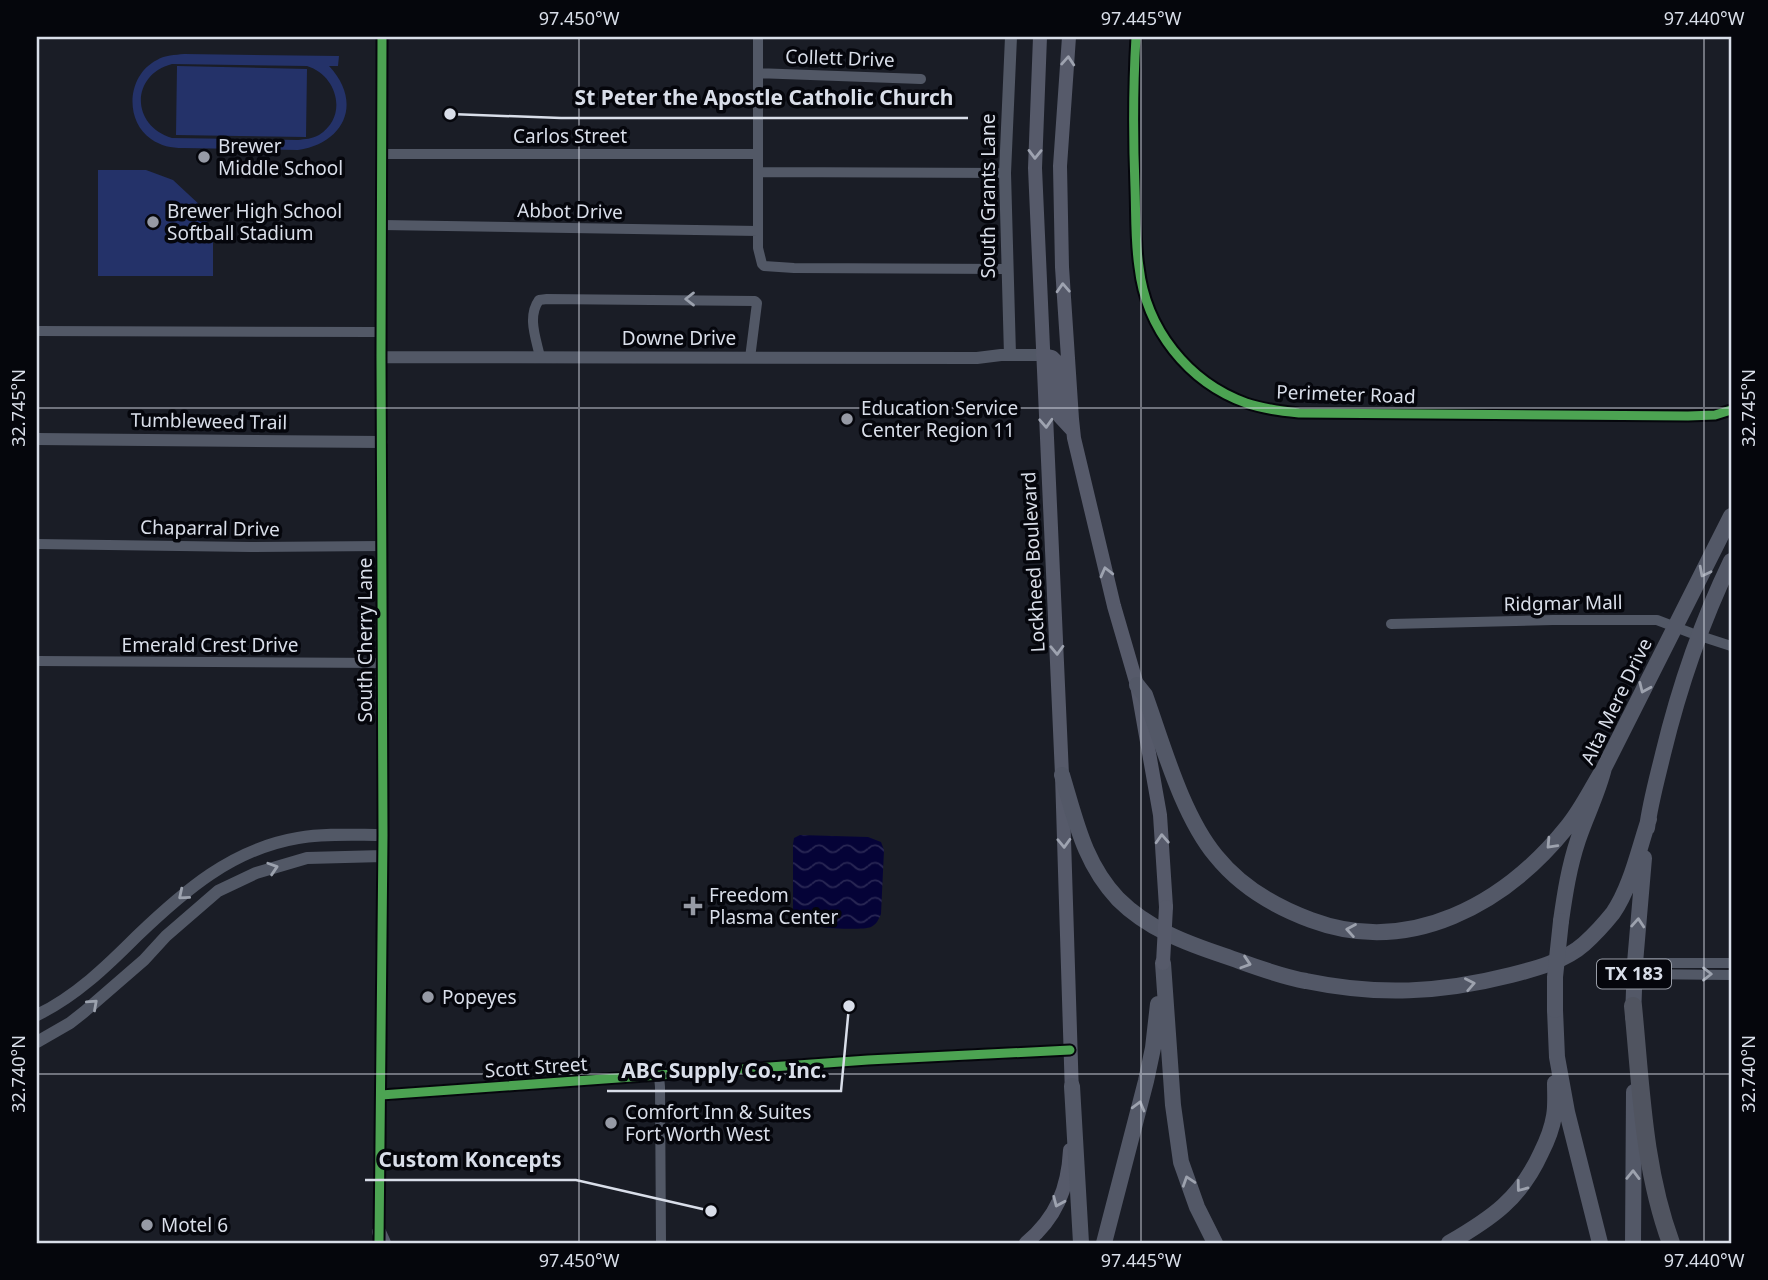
<svg xmlns="http://www.w3.org/2000/svg" width="1768" height="1280" font-family="'Noto Sans',sans-serif">
  <style>
    .green { fill: #243269; fill-rule: evenodd }
    .water { fill: url(#water-waves) }
    .lines { fill: none; stroke-linecap: round; stroke-linejoin: round }
    .minor { stroke: #525866; stroke-width: 10 }
    .tertiary { stroke: #525866; stroke-width: 12 }
    .secondary { stroke: #565a6a; stroke-width: 14 }
    .primary { stroke: #535867; stroke-width: 16 }
    .motorway { stroke: #505460; stroke-width: 18 }
    .secondary-bridge { stroke: #565a6a; stroke-width: 14 }
    .primary-bridge { stroke: #535867; stroke-width: 16 }
    .cycleway-casing { stroke: #05060c; stroke-width: 13 }
    .cycleway { stroke: #4ca352; stroke-width: 9 }
    .oneway { stroke: #9ea3b0 }
    .oneway2 { stroke: #9ca2ae }
    .oneway3 { stroke: #9da2ae }
    .ticks { fill: none; stroke: #d9dee9; stroke-width: 2; stroke-opacity: 0.45 }
    .poi-dot { fill: #969aa5; stroke: #05060c; stroke-width: 2.5 }
    .labels { text-anchor: middle; stroke-width: 7; stroke-linejoin: round; paint-order: stroke }
    .shield { fill: #05060c; stroke: #999da7; stroke-width: 2 }
    .shield-label { font-size: 18px; font-weight: bold; fill: #d9dee9 }
    .street-label { font-size: 19px; fill: #d9dee9; stroke: #05060c }
    .poi-label { font-size: 19px; fill: #d9dee9; stroke: #05060c; text-anchor: start }
    .leader { fill: none; stroke: #d9dee9; stroke-width: 2.5 }
    .callout-dot { fill: #d9dee9; stroke: #05060c; stroke-width: 2.5 }
    .callout-label { font-size: 21px; text-anchor: middle; font-weight: bold; fill: #d9dee9; stroke: #05060c; stroke-width: 7; stroke-linejoin: round; paint-order: stroke }
    .neatline { fill: none; stroke: #d9dee9; stroke-width: 2.5 }
    .ticks-label { font-size: 18px; text-anchor: middle; fill: #d9dee9 }
  </style>
  <defs>
    <pattern id="water-waves" width="16" height="10" patternUnits="userSpaceOnUse" patternTransform="scale(1.75)"><rect width="16" height="10" fill="#050337"/><path d="M0 5q4-4 8 0t8 0" fill="none" stroke="#292754"/></pattern>
  </defs>
  <rect width="100%" height="100%" fill="#1a1d26"/>
  <!-- green -->
  <path class="green" d="M 184,54 L 339,56 L 338,66 L 329,66 C 363,102 345,143 298,150 L 183,148 C 171,148 161,146 151,139 C 124,120 127,75 157,60 C 165,55 175,55 184,54 ZM 172,64 L 307,66 C 337,75 349,116 319,135 C 312,139 305,139 298,140 L 172,138 C 131,126 130,75 172,64 Z
    M 177,66 L 307,69 L 306,137 L 176,135 Z
    M 98,170 L 146,170 L 173,180 L 202,207 L 213,237 L 213,276 L 98,276 Z"/>
  <!-- water -->
  <path class="water" d="M 800,835 L 868,837 L 881,842 L 884,850 L 881,914 C 878,920 877,924 871,927 C 862,931 803,928 797,922 C 794,919 794,914 793,911 L 793,844 L 794,838 Z"/>
  <g class="lines">
    <!-- minor -->
    <path class="minor" d="M 758,37 L 758,248 L 762,264 L 764,266 L 794,268 L 1007,269
      M 1136,37 C 1133,87 1133,137 1135,187 C 1136,214 1135,241 1139,267 C 1146,329 1188,382 1246,403 C 1263,409 1281,411 1299,413 L 1688,416 L 1715,415 L 1731,410
      M 758,73 L 921,79
      M 382,154 L 758,154
      M 758,172 L 1005,173
      M 382,225 L 758,231
      M 37,331 L 375,332 L 382,330
      M 540,357 C 536,338 527,317 539,300 L 547,299 L 755,301 L 757,303 L 750,358
      M 37,544 L 250,547 L 382,546
      M 1391,624 L 1553,620 L 1657,620 L 1691,633 L 1731,646
      M 37,661 L 382,663
      M 1635,963 L 1731,963
      M 1634,974 L 1731,975
      M 659,1076 L 660,1087 L 661,1243"/>
    <!-- tertiary -->
    <path class="tertiary" d="M 1010,355 L 1005,173 L 1011,37
      M 381,357 L 977,358 L 1001,355 L 1043,355
      M 37,439 L 382,442
      M 37,1015 C 75,997 107,966 137,936 C 184,891 232,849 298,838 C 326,833 355,835 383,835
      M 37,1042 L 70,1023 L 84,1012 L 144,960 L 166,936 L 218,891 L 256,873 L 307,858 L 383,856
      M 381,1095 L 868,1060 L 1070,1050
      M 379,1240 L 383,835 L 381,357 L 382,37"/>
    <!-- secondary -->
    <path class="secondary" d="M 1040,37 L 1035,168 L 1062,775 L 1072,1095
      M 1069,37 L 1060,166 L 1062,267 L 1072,419 L 1074,438 L 1114,606 L 1137,685 L 1160,815 L 1166,907
      M 1043,355 L 1052,357 L 1056,361 L 1060,417 L 1073,431
      M 379,1232 L 384,1243
      M 1026,1243 C 1056,1218 1068,1189 1070,1150"/>
    <!-- primary -->
    <path class="primary" d="M 1137,685 L 1145,695 C 1163,745 1182,815 1216,856 C 1241,887 1273,906 1311,920 C 1410,957 1505,904 1567,827 C 1582,809 1592,787 1604,768
      M 1062,775 C 1076,821 1084,863 1118,899 C 1148,929 1186,943 1225,956 C 1251,965 1278,976 1306,981 C 1378,996 1440,993 1511,975 C 1535,969 1565,961 1584,944 C 1594,935 1605,923 1613,913 C 1631,887 1639,848 1649,819
      M 1647,828 C 1650,804 1657,779 1663,754 C 1679,688 1701,623 1731,561
      M 1561,921 C 1565,893 1569,867 1578,840 C 1586,816 1598,793 1604,768 L 1731,516
      M 1163,963 L 1173,1105 L 1181,1162 L 1197,1207 L 1215,1243
      M 1555,1010 L 1557,1057 L 1567,1112 L 1600,1243
      M 1633,1017 L 1635,963 L 1644,858
      M 1072,1086 L 1081,1243
      M 1104,1243 L 1146,1081 L 1153,1048 L 1158,1004
      M 1449,1243 C 1492,1218 1520,1199 1541,1153 C 1547,1141 1552,1129 1554,1116 C 1556,1106 1555,1094 1555,1083
      M 1633,1243 L 1634,1092"/>
    <!-- motorway -->
    <path class="motorway" d="M 1633,1006 C 1641,1086 1643,1167 1671,1243"/>
    <!-- secondary-bridge -->
    <path class="secondary-bridge" d="M 1163,963 L 1166,907"/>
    <!-- primary-bridge -->
    <path class="primary-bridge" d="M 1555,1010 L 1555,977 L 1561,921"/>
    <!-- cycleway casing -->
    <g class="cycleway-casing">
      <path id="cycleway" d="M 1136,37 C 1133,87 1133,137 1135,187 C 1136,214 1135,241 1139,267 C 1146,329 1188,382 1246,403 C 1263,409 1281,411 1299,413 L 1688,416 L 1715,415 L 1731,410
        M 381,1095 L 868,1060 L 1070,1050
        M 379,1243 L 383,835 L 381,357 L 382,37"/>
    </g>
    <!-- cycleway -->
    <use href="#cycleway" class="cycleway"/>
  </g>
  <!-- one-way arrows -->
  <defs><path id="oneway-chevron" d="M-2-3.5L2.5 0L-2 3.5" fill="none" stroke-width="1.6" stroke-linecap="round" stroke-linejoin="round" transform="scale(1.75)"/></defs>
  <g class="oneway">
    <use href="#oneway-chevron" transform="translate(1068 61) rotate(-86)"/>
    <use href="#oneway-chevron" transform="translate(1035 154) rotate(91)"/>
    <use href="#oneway-chevron" transform="translate(1063 288) rotate(-93)"/>
    <use href="#oneway-chevron" transform="translate(1046 423) rotate(87)"/>
    <use href="#oneway-chevron" transform="translate(1106 572) rotate(-104)"/>
    <use href="#oneway-chevron" transform="translate(1057 650) rotate(88)"/>
    <use href="#oneway-chevron" transform="translate(1162 839) rotate(-93)"/>
    <use href="#oneway-chevron" transform="translate(1064 843) rotate(88)"/>
    <use href="#oneway-chevron" transform="translate(1058 1202) rotate(113)"/>
  </g>
  <g class="oneway2">
    <use href="#oneway-chevron" transform="translate(690 299) rotate(-180)"/>
    <use href="#oneway-chevron" transform="translate(273 868) rotate(-18)"/>
    <use href="#oneway-chevron" transform="translate(183 895) rotate(140)"/>
    <use href="#oneway-chevron" transform="translate(1707 974)"/>
    <use href="#oneway-chevron" transform="translate(93 1004) rotate(-42)"/>
  </g>
  <g class="oneway3">
    <use href="#oneway-chevron" transform="translate(1704 572) rotate(117)"/>
    <use href="#oneway-chevron" transform="translate(1644 688) rotate(114)"/>
    <use href="#oneway-chevron" transform="translate(1551 844) rotate(133)"/>
    <use href="#oneway-chevron" transform="translate(1638 923) rotate(-86)"/>
    <use href="#oneway-chevron" transform="translate(1351 930) rotate(-170)"/>
    <use href="#oneway-chevron" transform="translate(1246 963) rotate(18)"/>
    <use href="#oneway-chevron" transform="translate(1470 984) rotate(-11)"/>
    <use href="#oneway-chevron" transform="translate(1139 1106) rotate(-75)"/>
    <use href="#oneway-chevron" transform="translate(1633 1175) rotate(-89)"/>
    <use href="#oneway-chevron" transform="translate(1188 1181) rotate(-108)"/>
    <use href="#oneway-chevron" transform="translate(1521 1187) rotate(127)"/>
  </g>
  <!-- ticks -->
  <path class="ticks" d="M 579,37 L 579,1243M 1141,37 L 1141,1243M 1704,37 L 1704,1243M 37,408 L 1731,408M 37,1074 L 1731,1074"/>
  <!-- markers -->
  <g class="poi-dot">
    <circle cx="204" cy="157" r="7"/>
    <circle cx="153" cy="222" r="7"/>
    <circle cx="847" cy="419" r="7"/>
    <path d="M689.5 895.5h7v7h7v7h-7v7h-7v-7h-7v-7h7z"/>
    <circle cx="428" cy="997" r="7"/>
    <circle cx="611" cy="1123" r="7"/>
    <circle cx="147" cy="1225" r="7"/>
  </g>
  <g class="labels">
    <!-- shield labels -->
    <rect class="shield" x="1597" y="959.5" width="74" height="29" rx="5"/>
    <g class="shield-label">
      <text x="1634" y="980">TX 183</text>
    </g>
    <!-- street labels -->
    <g class="street-label">
      <text transform="translate(840 58) rotate(2)" y="7">Collett Drive</text>
      <text x="570" y="143">Carlos Street</text>
      <text transform="translate(988 196) rotate(-90)" y="7">South Grants Lane</text>
      <text transform="translate(570 211) rotate(1)" y="7">Abbot Drive</text>
      <text x="679" y="345">Downe Drive</text>
      <text transform="translate(1346 394) rotate(2)" y="7">Perimeter Road</text>
      <text transform="translate(209 421) rotate(1)" y="7">Tumbleweed Trail</text>
      <text transform="translate(210 528) rotate(1)" y="7">Chaparral Drive</text>
      <text transform="translate(1033 562) rotate(-93)" y="7">Lockheed Boulevard</text>
      <text transform="translate(1563 603) rotate(-1)" y="7">Ridgmar Mall</text>
      <text transform="translate(365 640) rotate(-90)" y="7">South Cherry Lane</text>
      <text x="210" y="652">Emerald Crest Drive</text>
      <text transform="translate(1616 701) rotate(-64)" y="7">Alta Mere Drive</text>
      <text transform="translate(536 1067) rotate(-4)" y="7">Scott Street</text>
    </g>
    <!-- poi labels -->
    <g class="poi-label">
      <text x="218" y="153">Brewer<tspan x="218" dy="22">Middle School</tspan></text>
      <text x="167" y="218">Brewer High School<tspan x="167" dy="22">Softball Stadium</tspan></text>
      <text x="861" y="415">Education Service<tspan x="861" dy="22">Center Region 11</tspan></text>
      <text x="709" y="902">Freedom<tspan x="709" dy="22">Plasma Center</tspan></text>
      <text x="442" y="1004">Popeyes</text>
      <text x="625" y="1119">Comfort Inn &amp; Suites<tspan x="625" dy="22">Fort Worth West</tspan></text>
      <text x="161" y="1232">Motel 6</text>
    </g>
  </g>
  <!-- callouts -->
  <path class="leader" d="M450 114L561 118H968M849 1006L841 1091H607M711 1211L576 1180H365"/>
  <g class="callout-dot">
    <circle cx="450" cy="114" r="7"/>
    <circle cx="849" cy="1006" r="7"/>
    <circle cx="711" cy="1211" r="7"/>
  </g>
  <g class="callout-label">
    <text x="764" y="105">St Peter the Apostle Catholic Church</text>
    <text x="724" y="1078">ABC Supply Co., Inc.</text>
    <text x="470" y="1167">Custom Koncepts</text>
  </g>
  <!-- border -->
  <rect width="1768" height="1280" fill="none" stroke="#05060c" stroke-width="77"/>
  <rect x="38" y="38" width="1692" height="1204" class="neatline"/>
  <g class="ticks-label">
    <text x="579" y="25">97.450°W</text>
    <text x="1141" y="25">97.445°W</text>
    <text x="1704" y="25">97.440°W</text>
    <text transform="translate(19 408) rotate(-90)" y="6">32.745°N</text>
    <text transform="translate(1749 408) rotate(-90)" y="6">32.745°N</text>
    <text transform="translate(19 1074) rotate(-90)" y="6">32.740°N</text>
    <text transform="translate(1749 1074) rotate(-90)" y="6">32.740°N</text>
    <text x="579" y="1267">97.450°W</text>
    <text x="1141" y="1267">97.445°W</text>
    <text x="1704" y="1267">97.440°W</text>
  </g>
</svg>
